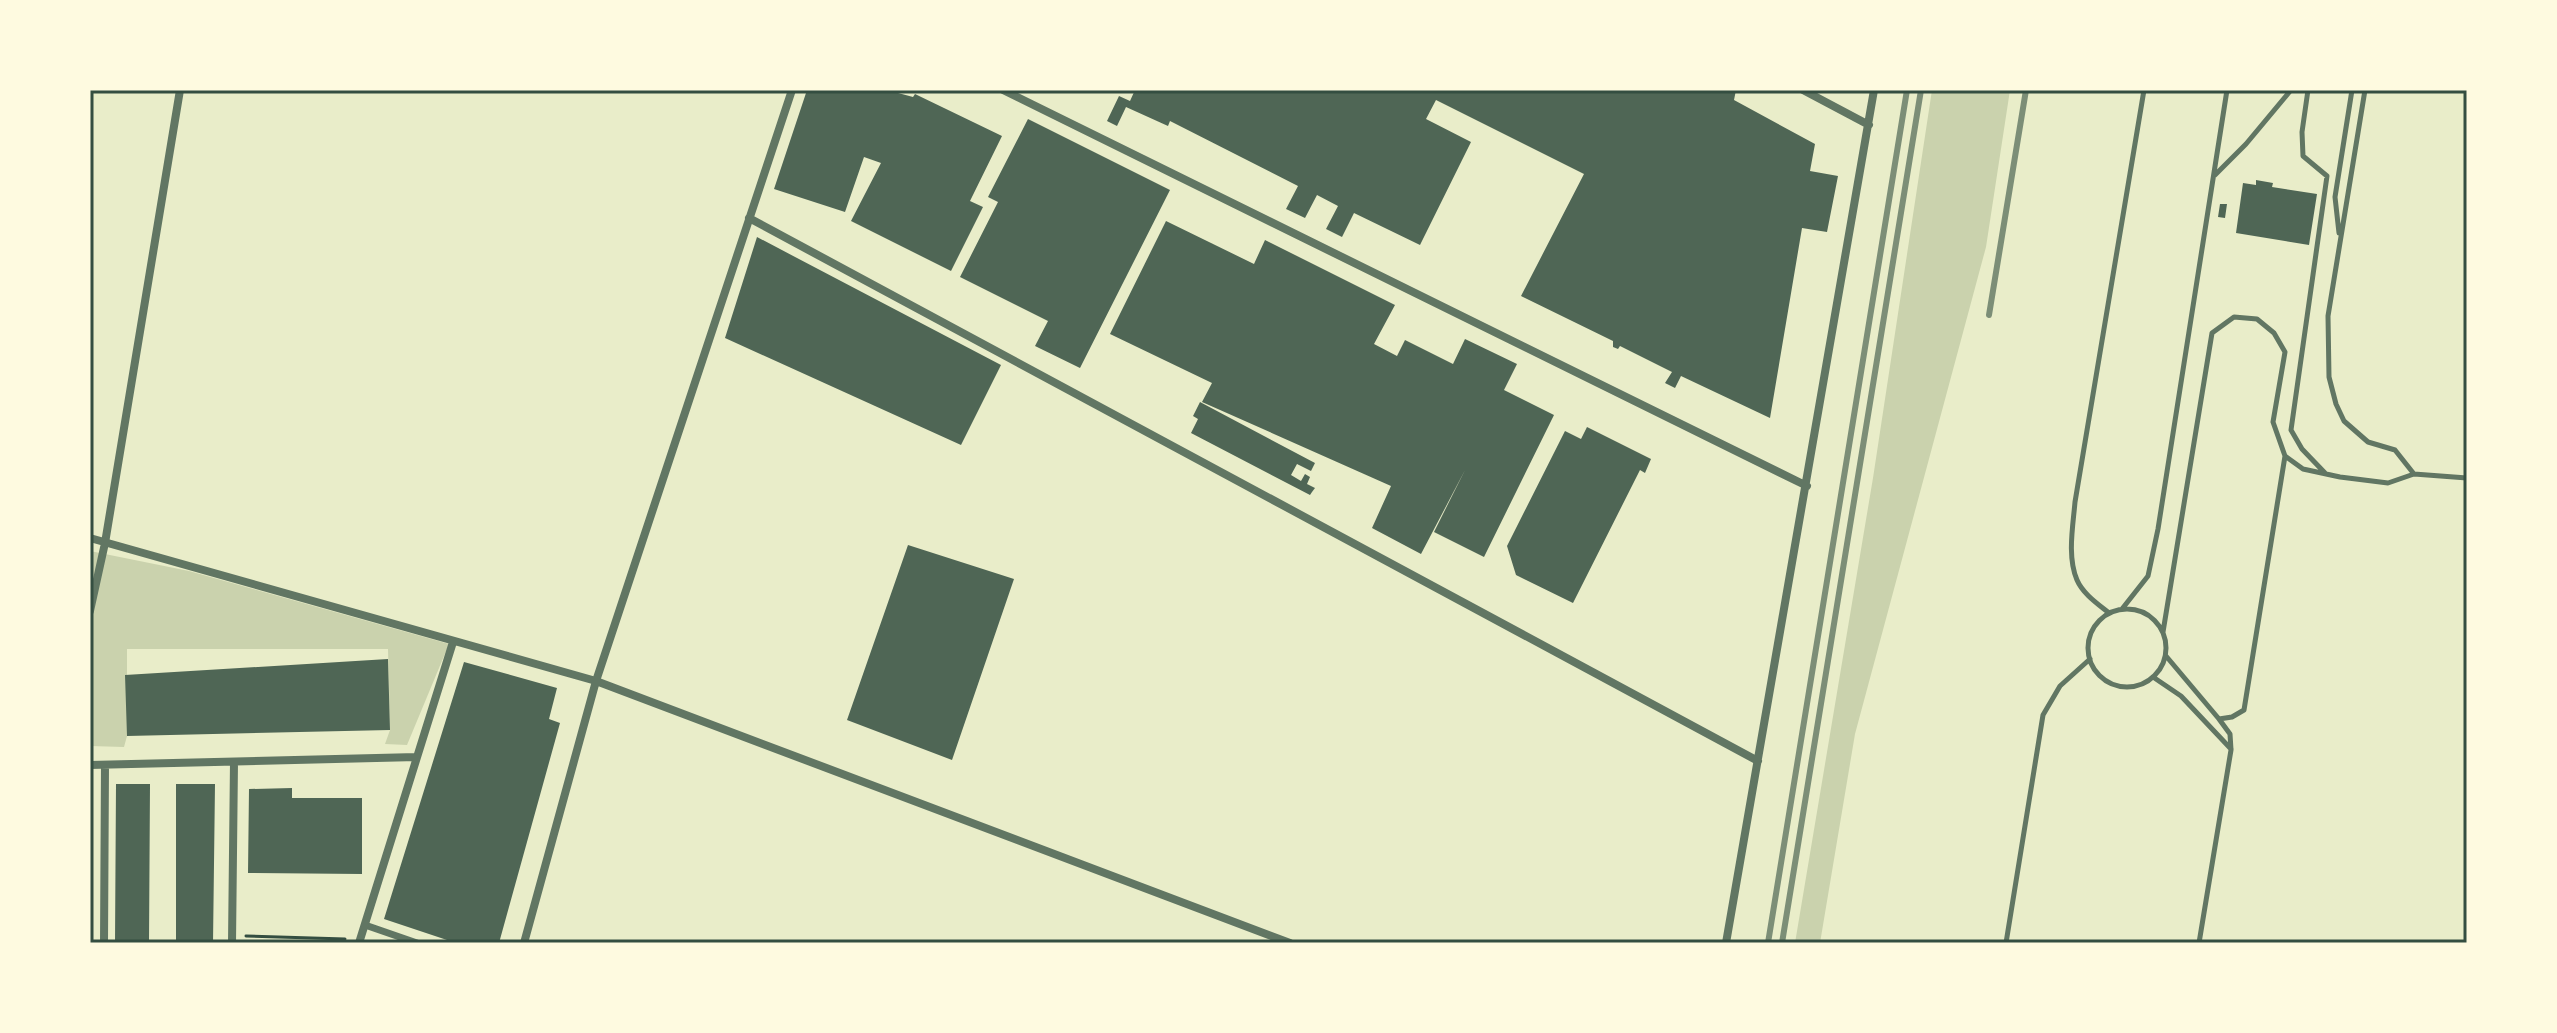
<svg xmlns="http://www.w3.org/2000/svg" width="2557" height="1033" font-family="Rubik,sans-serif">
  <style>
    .green { fill: #cad2ad }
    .building { fill: #4f6655 }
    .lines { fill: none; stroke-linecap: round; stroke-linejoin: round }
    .path { stroke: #344e41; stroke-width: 3 }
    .service { stroke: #617663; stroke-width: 5 }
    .pedestrian { stroke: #617663; stroke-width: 7 }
    .minor { stroke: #617663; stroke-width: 8 }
    .rail { stroke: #7c8e77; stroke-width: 6 }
    .neatline { fill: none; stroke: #344e41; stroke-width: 3 }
  </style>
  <rect width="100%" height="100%" fill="#e9edc9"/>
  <!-- green -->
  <path class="green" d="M 1932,90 L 2010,90 L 1986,247 L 1855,734 L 1820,943 L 1795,943 L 1873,478 Z
    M 90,551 L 189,571 L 449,644 L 407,745 L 385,744 L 390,730 L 388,649 L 127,649 L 127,736 L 124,747 L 90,746 Z"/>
  <!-- building -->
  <path class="building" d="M 807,90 L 887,90 L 913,97 L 915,94 L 1002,136 L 970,201 L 983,207 L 951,271 L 851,221 L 881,163 L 864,157 L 845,212 L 774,189 Z
    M 1135,90 L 1736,90 L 1734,100 L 1815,144 L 1810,171 L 1838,176 L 1827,232 L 1802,228 L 1770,418 L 1681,376 L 1675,388 L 1665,383 L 1672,372 L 1620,346 L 1618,349 L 1613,347 L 1613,341 L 1521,296 L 1584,174 L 1436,100 L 1426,119 L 1471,142 L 1420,245 L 1354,213 L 1342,237 L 1326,229 L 1338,206 L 1317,195 L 1305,218 L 1286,209 L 1298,186 L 1170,121 L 1168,126 L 1126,107 L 1117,126 L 1107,121 L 1119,96 L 1130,101 Z
    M 1028,119 L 1170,190 L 1080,368 L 1035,346 L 1048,321 L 960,277 L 998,202 L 988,197 Z
    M 2256,180 L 2273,183 L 2272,187 L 2317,194 L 2309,245 L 2236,233 L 2243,183 L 2256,185 Z
    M 2220,204 L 2227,204 L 2225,218 L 2218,217 Z
    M 1166,221 L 1254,264 L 1265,240 L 1395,305 L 1374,344 L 1397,356 L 1405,340 L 1453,364 L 1465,339 L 1517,364 L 1504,390 L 1554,415 L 1484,557 L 1434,532 L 1465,470 L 1421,554 L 1372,528 L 1391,486 L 1202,402 L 1212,383 L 1110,334 Z
    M 757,237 L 1001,365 L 961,445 L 725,338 Z
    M 1200,402 L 1315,463 L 1311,471 L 1297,464 L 1291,475 L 1301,481 L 1305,474 L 1310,477 L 1307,484 L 1315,488 L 1312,492 L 1310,495 L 1191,433 L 1198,419 L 1193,416 Z
    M 1587,427 L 1651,459 L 1645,473 L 1640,470 L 1573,603 L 1516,575 L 1507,546 L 1565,431 L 1581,439 Z
    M 908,545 L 1014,579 L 952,760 L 847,720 Z
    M 388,659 L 390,730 L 127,736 L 125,675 Z
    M 464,662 L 557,688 L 549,719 L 560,723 L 499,943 L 456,943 L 384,919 Z
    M 116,784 L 150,784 L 149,943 L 115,943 Z
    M 176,784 L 215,784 L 213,943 L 176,943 Z
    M 292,788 L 292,798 L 362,798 L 362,874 L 248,873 L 249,789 Z"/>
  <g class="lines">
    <!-- path -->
    <path class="path" d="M 246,936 L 345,939"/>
    <!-- service -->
    <path class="service" d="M 2308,90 L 2302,132 L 2303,156 L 2327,176 L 2291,430 L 2302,449 L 2325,473
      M 2365,90 L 2328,316 L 2329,377 L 2336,404 L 2344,421 L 2368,442 L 2395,450 L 2414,474
      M 2215,175 L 2246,144 L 2291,90
      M 2339,233 L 2335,197 L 2352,90
      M 2122,609 L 2148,576 L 2158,529 L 2227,90
      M2088 648a39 39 0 1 1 78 0a39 39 0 1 1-78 0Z
      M 2109,613 C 2098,604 2083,594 2077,580 C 2067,557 2073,526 2075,502 L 2144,90
      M 2163,632 L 2212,333 L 2234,317 L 2257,319 L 2274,333 L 2285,352 L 2273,422 L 2285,456 L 2303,469 L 2340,477 L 2388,483 L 2414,474 L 2467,478
      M 2166,656 L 2219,719 L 2232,717 L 2244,710 L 2285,456
      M 2153,677 L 2181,696 L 2231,749
      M 2006,943 L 2043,715 L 2060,686 L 2090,659
      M 2199,943 L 2231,750 L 2230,734 L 2219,719"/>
    <!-- pedestrian -->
    <path class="pedestrian" d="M 365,925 L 417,943"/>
    <!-- minor -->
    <path class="minor" d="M 1003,90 L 1807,486
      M 1803,90 L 1869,125
      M 749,218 L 1758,761
      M 90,538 L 596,681 L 1290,943
      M 90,611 L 105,543 L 180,90
      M 90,765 L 417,757
      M 104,943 L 105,765
      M 232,943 L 234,762
      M 359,943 L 453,642
      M 524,943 L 596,681 L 792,90
      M 1726,943 L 1874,90"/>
    <!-- rail -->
    <path class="rail" d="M 1989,315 L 2026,90
      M 1768,943 L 1907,90
      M 1782,943 L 1921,90"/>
  </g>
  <!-- border -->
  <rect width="2557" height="1033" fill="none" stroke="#fefae0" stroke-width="184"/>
  <rect x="92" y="92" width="2373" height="849" class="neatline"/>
</svg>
